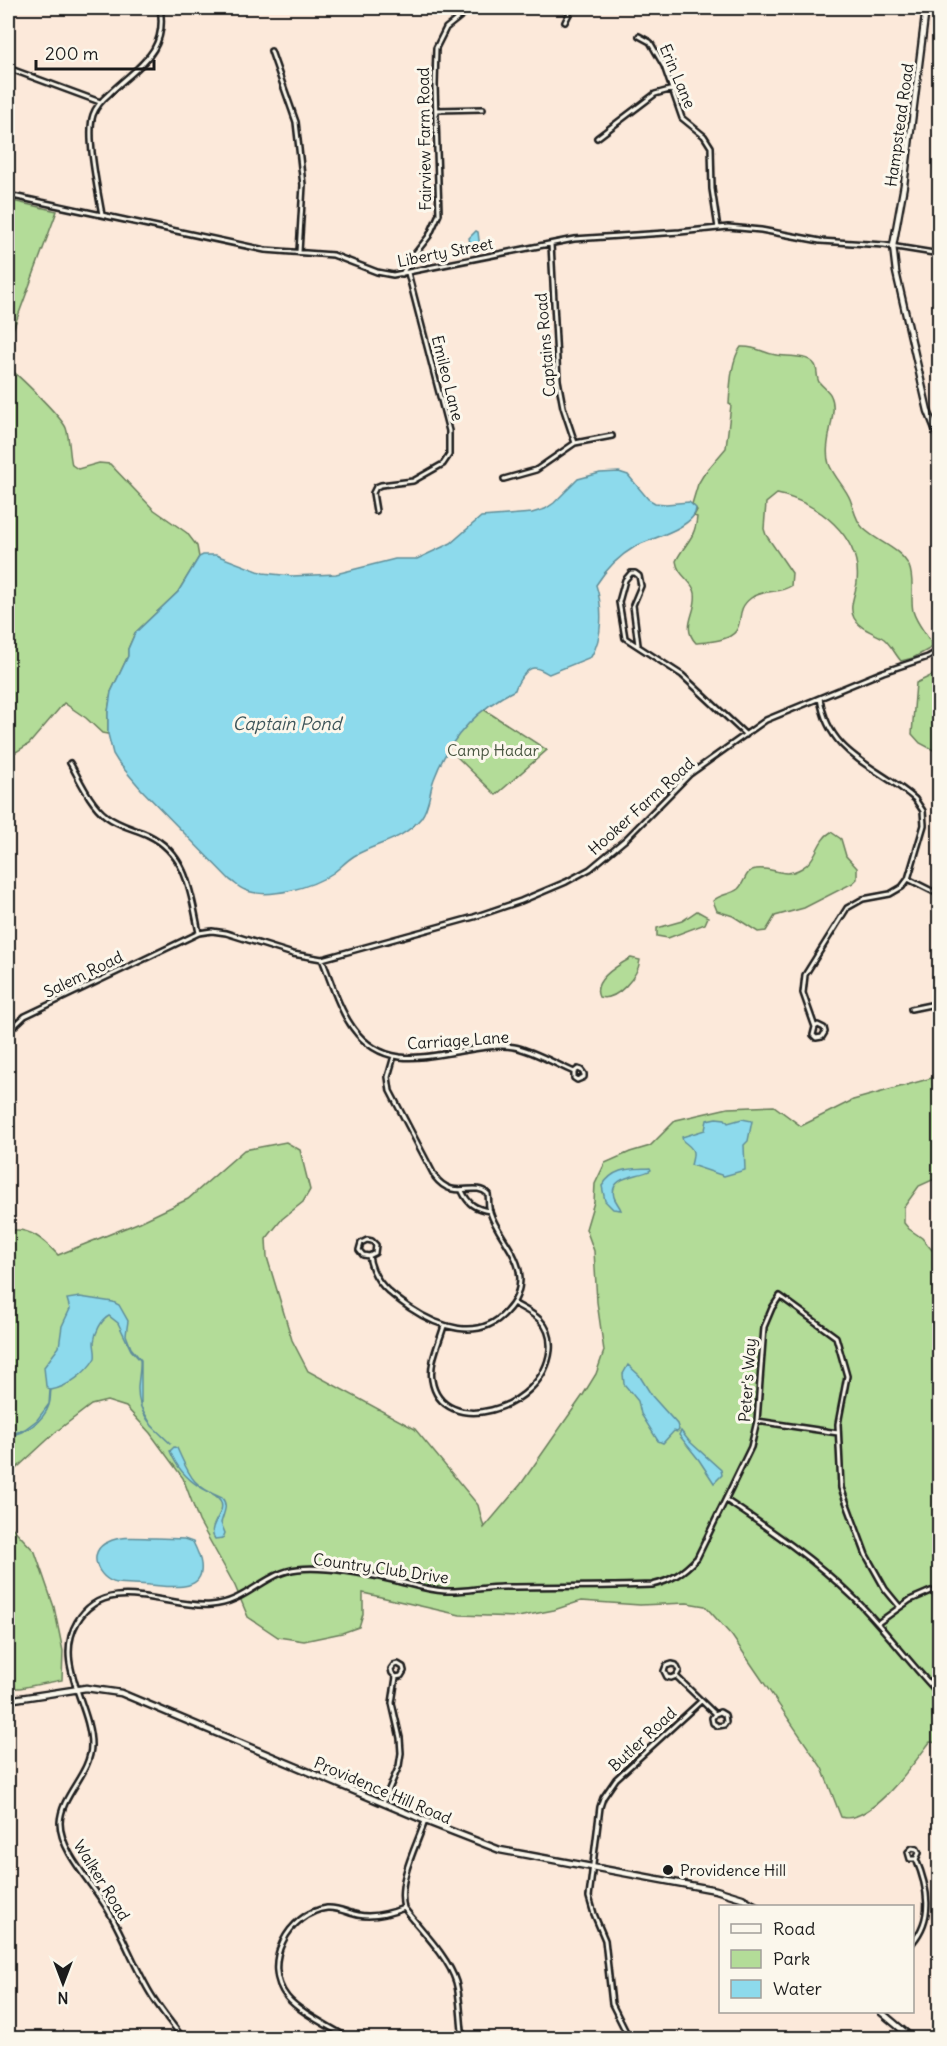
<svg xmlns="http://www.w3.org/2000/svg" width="947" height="2046" font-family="Delius,sans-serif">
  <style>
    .green { fill: #b3dc98; stroke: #687c5a; stroke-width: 1.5 }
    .water { fill: #8ddaec; stroke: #608e99; stroke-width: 1.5 }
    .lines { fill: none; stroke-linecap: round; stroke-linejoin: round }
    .minor-casing { stroke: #1c1c1c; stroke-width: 8 }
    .tertiary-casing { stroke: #1c1c1c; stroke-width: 9 }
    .minor { stroke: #fbf7ec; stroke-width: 3 }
    .tertiary { stroke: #fbf7ec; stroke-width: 4.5 }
    .poi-dot { fill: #1c1c1c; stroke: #fbf7ec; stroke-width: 2 }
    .labels { text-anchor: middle; stroke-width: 6; stroke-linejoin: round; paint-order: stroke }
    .street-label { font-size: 16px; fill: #1c1c1c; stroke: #fbf7ec }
    .park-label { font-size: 16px; fill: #495641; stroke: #fbf7ec }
    .poi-label { font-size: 16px; fill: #1c1c1c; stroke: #fbf7ec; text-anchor: start }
    .water-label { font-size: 18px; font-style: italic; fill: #3e555a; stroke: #fbf7ec }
  </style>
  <rect width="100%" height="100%" fill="#fce9da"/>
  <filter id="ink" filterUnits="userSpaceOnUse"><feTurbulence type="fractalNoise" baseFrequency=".0167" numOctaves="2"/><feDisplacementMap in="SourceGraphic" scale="12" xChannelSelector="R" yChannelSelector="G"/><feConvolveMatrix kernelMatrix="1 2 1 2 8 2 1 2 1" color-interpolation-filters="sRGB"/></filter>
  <g filter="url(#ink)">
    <!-- green -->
    <path class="green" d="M 8,200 L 57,211 L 11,335 L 9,334 L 8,338 Z
      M 741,347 C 758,346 761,353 776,355 C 787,357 808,354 815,365 C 818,370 816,377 819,382 C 823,387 829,391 831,396 C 839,412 822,444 829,464 C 834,477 845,487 850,499 C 854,509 855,520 863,528 C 877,542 899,547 909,566 C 915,580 910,597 913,611 C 917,625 928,635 933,647 L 913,658 L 901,661 C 895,654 891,645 884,639 C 874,632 860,630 854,618 C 848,607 856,593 857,582 C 862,536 817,502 777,494 L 766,503 L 764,529 L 766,535 L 792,573 L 791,586 C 779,594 763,589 751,598 C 736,609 743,621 736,631 C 729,641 707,642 696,643 C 680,626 698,612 695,593 C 693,580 678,577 676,561 C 684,544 695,540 697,517 L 694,516 L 697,510 L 692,504 L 698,484 L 704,474 L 726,448 L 731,405 L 729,404 C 730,388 731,359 741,347 Z
      M 8,368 C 17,373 62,418 66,428 C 70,440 69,453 72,465 L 78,469 L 99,463 L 110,464 L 153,509 L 187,533 L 197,546 L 199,557 L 178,592 L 135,633 L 128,649 L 128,656 L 111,692 L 108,712 L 108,734 L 102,733 L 86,718 L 64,703 L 29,744 L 8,757 Z
      M 939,672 L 939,753 L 920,743 L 912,734 L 916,683 Z
      M 480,707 L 547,750 L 496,795 L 456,756 L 452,736 Z
      M 831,832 L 841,839 L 846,856 L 857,868 L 857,879 L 853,883 L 804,908 L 775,916 L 766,931 L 758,932 L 733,916 L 717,911 L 713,901 C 720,894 730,895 738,889 C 745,883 745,870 756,869 C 774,866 782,880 802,868 C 817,860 817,840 831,832 Z
      M 697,911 L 708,917 L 705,924 L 668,938 L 657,936 L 657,928 L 682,921 Z
      M 631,958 L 640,960 C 638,976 617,1002 599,997 C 591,981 618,965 631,958 Z
      M 939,1076 L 939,1177 L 919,1186 L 904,1207 L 904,1223 L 909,1229 L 922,1238 L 932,1250 L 939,1252 L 939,1743 L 930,1742 C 914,1763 870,1826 841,1817 L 822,1768 L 732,1636 L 705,1606 L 687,1603 L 640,1605 L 581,1601 L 554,1610 L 518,1617 L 460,1615 L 363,1593 L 363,1614 L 359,1627 L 342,1633 L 304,1641 L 278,1637 L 248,1617 L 235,1586 L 199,1521 L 183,1478 L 150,1433 L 126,1407 L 107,1401 L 91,1405 L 57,1431 L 8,1476 L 8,1231 C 29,1226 44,1240 58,1255 L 140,1222 L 188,1199 L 244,1150 L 286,1142 L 300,1150 L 310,1190 L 303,1202 L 282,1219 L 266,1239 L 267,1257 L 292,1340 L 308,1371 L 415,1429 L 478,1505 L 484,1528 L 521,1484 L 583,1395 L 596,1374 L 604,1351 L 597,1302 L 594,1251 L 586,1229 L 594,1202 L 595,1184 L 605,1163 L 630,1152 L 650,1146 L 676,1120 L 728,1108 L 774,1106 L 801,1126 L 853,1100 Z
      M 8,1523 L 35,1552 L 54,1607 L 63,1651 L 62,1680 L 20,1688 L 8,1688 Z"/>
    <!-- water -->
    <path class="water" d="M 476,231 L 478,232 L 480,248 L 475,249 L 470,243 L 469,238 Z
      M 619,472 L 628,475 L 648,499 L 655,503 L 666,504 L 689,502 L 696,508 C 696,527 652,538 636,546 C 619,556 606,569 596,585 C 603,607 603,637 591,657 L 549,674 C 545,672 539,668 534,668 C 526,668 517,683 515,690 C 477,709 449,739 434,779 C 429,792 430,806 421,818 C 402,841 379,842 354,856 C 346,861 340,868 333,873 C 313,887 268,900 245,890 C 239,888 235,883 230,880 L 141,789 L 118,762 L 113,754 L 108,734 L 108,712 L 111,692 L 128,656 L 128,649 L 135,633 L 178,592 L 199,557 L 203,555 L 216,555 L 263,573 L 292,576 L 336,574 L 395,559 L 417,559 L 451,543 L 481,517 L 532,513 L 545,509 L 554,503 L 578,479 L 600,473 Z
      M 716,1118 L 725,1119 L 728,1123 L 742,1119 L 752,1121 L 748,1141 L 744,1145 L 745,1170 L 724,1176 L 691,1165 C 695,1151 694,1149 683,1141 L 682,1137 L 705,1130 L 707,1120 Z
      M 650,1168 L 651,1170 C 641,1177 608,1175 614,1197 C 615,1201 619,1205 621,1210 L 613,1209 L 605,1201 L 602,1186 C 614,1167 630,1169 650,1168 Z
      M 80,1297 L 113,1302 L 119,1305 L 128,1321 L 126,1335 L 131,1348 L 141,1360 L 141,1407 L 152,1426 L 171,1444 C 153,1428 138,1415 138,1389 C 138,1379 141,1370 140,1360 L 131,1350 L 118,1323 L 109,1316 C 101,1320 95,1333 94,1342 C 94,1348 96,1352 95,1358 C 87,1372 68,1387 51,1390 C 50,1395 51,1400 49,1405 C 44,1421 24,1434 8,1436 L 25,1429 L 37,1420 L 49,1404 L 50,1390 L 46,1386 L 44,1367 L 59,1347 L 62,1326 L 70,1309 L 67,1299 Z
      M 628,1365 L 639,1375 L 652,1396 L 677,1424 L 679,1430 L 677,1432 L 674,1431 L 663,1443 L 658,1441 L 641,1414 L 638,1401 L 624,1384 L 623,1374 Z
      M 681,1431 L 689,1441 L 721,1470 L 722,1475 L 714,1483 L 699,1460 L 679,1435 Z
      M 174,1447 L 177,1448 C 190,1476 191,1485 222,1498 C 229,1506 223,1514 221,1523 L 225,1533 L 223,1538 L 215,1539 C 205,1525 228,1513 220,1500 C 216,1494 206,1491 200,1487 C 187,1479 176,1466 170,1451 Z
      M 156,1538 L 184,1539 L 193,1542 C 197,1550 200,1556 201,1564 C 205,1594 168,1586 150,1585 C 139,1584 128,1584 117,1583 C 97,1579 86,1551 108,1542 C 122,1535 141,1538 156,1538 Z"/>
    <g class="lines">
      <!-- minor casing -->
      <g class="minor-casing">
        <path id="minor" d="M 565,22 L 572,8
          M 639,36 L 650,42 L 664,66 L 682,118 L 704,136 L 711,147 L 712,189 L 718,228
          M 271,51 L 296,122 L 303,185 L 299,252
          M 8,68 L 100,102
          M 437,110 L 483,109
          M 597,138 L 655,94 L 673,89
          M 8,195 L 265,250 L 333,255 L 377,272 L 393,275 L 574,239 L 680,232 L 728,227 L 761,230 L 820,241 L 884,245 L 940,254
          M 102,215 C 98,191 86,136 93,115 C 96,106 103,99 110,93 C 138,66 168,52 160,8
          M 551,244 L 558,380 L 563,407 L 575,443
          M 402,274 L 410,260 L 429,236 L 439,214 L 435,86 L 436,48 L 446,28 L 471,8
          M 504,479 L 536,470 L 575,443 L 612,436
          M 376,511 L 373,493 L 376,487 L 381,485 L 413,481 L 443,464 L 449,455 L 449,431 L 408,273
          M 638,645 L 633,605 L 641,586 L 639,576 L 635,573 L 631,573 L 625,580 L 619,602 L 625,638 L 682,675 L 746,735
          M 70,763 C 80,780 90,804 106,816 C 119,826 135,829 148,835 C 188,854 191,895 199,933
          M 908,879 L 940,895
          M 322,959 C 338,999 349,1050 400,1057 C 418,1059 437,1055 455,1052 C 474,1049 495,1044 514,1047 C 535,1051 555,1064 574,1072 L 574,1078 L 577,1080 L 584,1077 L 584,1074 L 581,1070 L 578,1069 L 574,1072
          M 911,1009 L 940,1003
          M 8,1014 L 15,1024
          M 815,1027 L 818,1025 L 824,1028 L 825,1032 L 822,1037 L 816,1038 L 813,1035 L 815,1027 L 803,993 L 805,975 L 847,908 L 863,899 L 890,894 L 902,887 L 908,879 L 924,825 L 923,811 L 915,799 C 877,765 829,757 820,698
          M 8,1032 L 25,1016 L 199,933 L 212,931 L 226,933 L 293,954 L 322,959 L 474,917 L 521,901 L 566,882 L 590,869 L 626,839 L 690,774 L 766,720 L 883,672 L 928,657 L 940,650
          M 462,1191 C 468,1204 475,1209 490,1211
          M 369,1256 L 363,1255 L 359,1250 L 361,1243 L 367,1240 L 372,1241 L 376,1245 L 375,1253 L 369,1256 C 373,1282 390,1294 410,1308 C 438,1327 479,1342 506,1312 C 515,1303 520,1291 520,1278 C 519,1253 497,1235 490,1212 C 488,1206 489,1200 488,1194 C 474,1180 454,1202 435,1177 L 390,1091 L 388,1077 L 394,1056
          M 444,1326 C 439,1343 429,1363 432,1380 C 441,1438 543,1412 550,1350 C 551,1339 548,1328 540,1320 C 533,1313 522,1308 513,1303
          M 757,1421 L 838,1433
          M 726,1500 C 771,1530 815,1560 854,1598 C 885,1629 910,1664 940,1695
          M 878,1623 L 910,1600 L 931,1591
          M 676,1676 L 671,1678 L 667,1677 L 664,1671 L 666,1666 L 672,1664 L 676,1665 L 679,1671 L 676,1676 L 715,1714 L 712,1718 L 713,1723 L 718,1726 L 724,1725 L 726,1722 L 725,1715 L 720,1712 L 715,1714
          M 383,1803 L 399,1766 L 401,1753 L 400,1738 L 392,1703 L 396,1677 L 401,1676 L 404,1671 L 403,1667 L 398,1664 L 394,1665 L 391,1669 L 392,1673 L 396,1677
          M 425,1821 C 416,1847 397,1881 404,1908 C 420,1929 448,1956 456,1982 C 461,2000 460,2020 463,2038
          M 912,1943 C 934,1918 928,1888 916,1859 L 919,1853 L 917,1849 L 912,1848 L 908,1852 L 910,1859 L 916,1859
          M 8,2037 L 8,2038
          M 183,2038 C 171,2023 159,2008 149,1991 C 134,1965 123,1936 108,1910 C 94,1885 60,1852 60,1823 C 61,1794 91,1774 91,1745 C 91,1705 53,1663 77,1622 C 106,1572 168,1609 211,1605 C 246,1603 265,1572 298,1569 C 326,1566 365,1574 393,1580 C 410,1584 427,1590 445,1591 C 464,1592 484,1587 503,1587 C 553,1586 602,1587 652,1585 C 671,1581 684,1572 697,1558 L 751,1447 L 757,1421 L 764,1327 L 772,1308 L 780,1296 L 836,1337 L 847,1376 L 838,1424 L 841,1488 L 866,1555 L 885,1589 L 899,1606
          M 348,2038 C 331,2027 299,2012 287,1997 C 261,1964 288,1913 327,1908 C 338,1907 348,1913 358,1915 C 374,1918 389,1914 404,1908
          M 629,2038 L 612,2004 L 605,1940 L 594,1914 L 589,1897 L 600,1807 L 603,1798 L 616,1779 L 701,1701"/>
      </g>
      <!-- tertiary casing -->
      <g class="tertiary-casing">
        <path id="tertiary" d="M 926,8 L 904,185 L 893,246 L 896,272 L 928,411 L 940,441
          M 8,1700 L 86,1688 L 121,1693 L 433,1824 L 500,1850 L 716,1890 L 742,1898 L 756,1906
          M 881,2012 L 912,2038"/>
      </g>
      <!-- minor -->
      <use href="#minor" class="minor"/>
      <!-- tertiary -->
      <use href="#tertiary" class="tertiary"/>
    </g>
  </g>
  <!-- markers -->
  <circle class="poi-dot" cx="668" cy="1870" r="6"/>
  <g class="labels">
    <!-- street labels -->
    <g class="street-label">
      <text transform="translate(678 76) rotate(67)" y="6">Erin Lane</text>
      <text transform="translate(899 125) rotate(-82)" y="6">Hampstead Road</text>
      <text transform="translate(424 139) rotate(-91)" y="6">Fairview Farm Road</text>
      <text transform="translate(445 252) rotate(-11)" y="6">Liberty Street</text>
      <text transform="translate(545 345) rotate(-95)" y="6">Captains Road</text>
      <text transform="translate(448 378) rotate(76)" y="6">Emileo Lane</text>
      <text transform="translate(641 806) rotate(-42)" y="6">Hooker Farm Road</text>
      <text transform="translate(83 974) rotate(-26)" y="6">Salem Road</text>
      <text transform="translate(458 1040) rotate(-4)" y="6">Carriage Lane</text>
      <text transform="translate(747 1380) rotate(-86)" y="6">Peter's Way</text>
      <text transform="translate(381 1568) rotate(8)" y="6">Country Club Drive</text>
      <text transform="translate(642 1739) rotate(-43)" y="6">Butler Road</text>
      <text transform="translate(383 1790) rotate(23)" y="6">Providence Hill Road</text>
      <text transform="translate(102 1880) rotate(58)" y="6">Walker Road</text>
    </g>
    <!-- park labels -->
    <g class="park-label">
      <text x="493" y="756">Camp Hadar</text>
    </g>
    <!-- poi labels -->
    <g class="poi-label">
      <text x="680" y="1876">Providence Hill</text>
    </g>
    <!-- water labels -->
    <g class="water-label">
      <text x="287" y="730">Captain Pond</text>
    </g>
  </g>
  <!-- margin -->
  <rect width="947" height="2046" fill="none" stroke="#fbf7ec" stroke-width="30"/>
  <rect x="15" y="15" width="917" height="2016" fill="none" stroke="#1c1c1c" stroke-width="2" filter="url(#ink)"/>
  <!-- legend -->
  <rect x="719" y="1905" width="195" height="108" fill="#fbf7ec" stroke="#a29f99" stroke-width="1.5"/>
  <rect x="731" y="1924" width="30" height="9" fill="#fbf7ec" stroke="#a29f99" stroke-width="1.5"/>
  <text x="773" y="1935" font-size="18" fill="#1c1c1c">Road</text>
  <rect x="731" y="1950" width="30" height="18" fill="#b3dc98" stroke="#a29f99" stroke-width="1.5"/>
  <text x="773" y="1965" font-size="18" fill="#1c1c1c">Park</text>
  <rect x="731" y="1980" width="30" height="18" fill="#8ddaec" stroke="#a29f99" stroke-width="1.5"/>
  <text x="773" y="1995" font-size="18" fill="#1c1c1c">Water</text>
  <!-- north arrow -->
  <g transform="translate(63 1983) rotate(180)" stroke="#fbf7ec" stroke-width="4.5" paint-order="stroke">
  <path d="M0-4.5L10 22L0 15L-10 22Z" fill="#1c1c1c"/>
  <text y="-9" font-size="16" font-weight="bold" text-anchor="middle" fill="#1c1c1c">N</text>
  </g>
  <!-- scale -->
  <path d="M36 60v9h118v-9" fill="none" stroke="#1c1c1c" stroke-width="3"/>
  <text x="45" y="60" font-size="18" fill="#1c1c1c" stroke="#fbf7ec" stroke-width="4.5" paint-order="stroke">200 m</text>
</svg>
